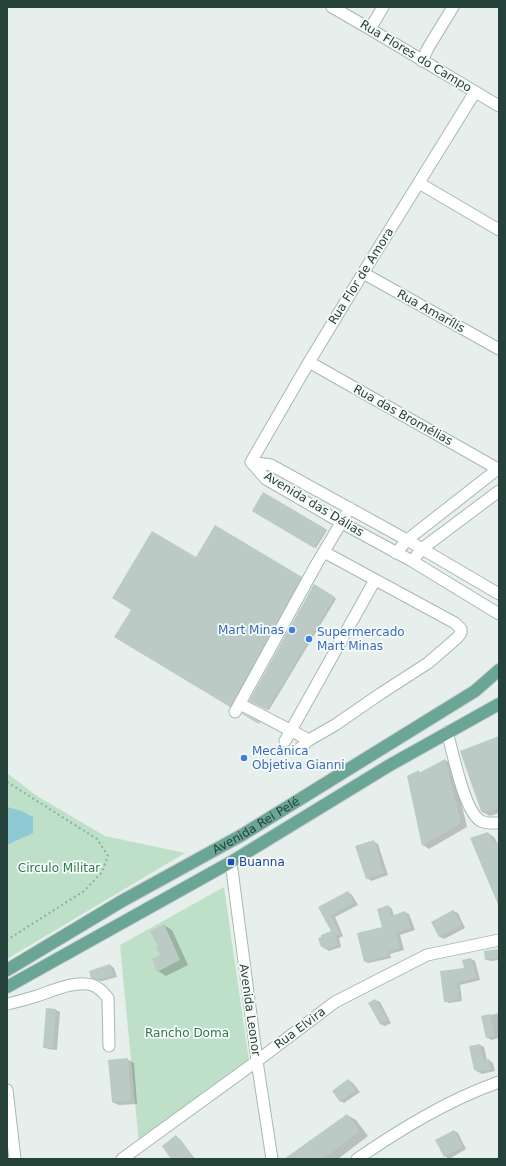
<svg xmlns="http://www.w3.org/2000/svg" width="506" height="1166" font-family="'DejaVu Sans',sans-serif">
  <style>
    .green { fill: #bfe0c8 }
    .water { fill: #8ec9d4 }
    .shadow { fill: #0003 }
    .building { fill: #bbcac4 }
    .lines { fill: none; stroke-linecap: round; stroke-linejoin: round }
    .minor-casing { stroke: #a8b8b2; stroke-width: 13 }
    .major-casing { stroke: #c2cac8; stroke-width: 14 }
    .path { stroke: #86b3a5; stroke-width: 2; stroke-dasharray: 2 3; stroke-linecap: butt }
    .minor { stroke: #fff; stroke-width: 11 }
    .major { stroke: #6aa596; stroke-width: 12 }
    .shop-dot { fill: #3f7fe0; stroke: #f7fbf9; stroke-width: 1.5 }
    .transit-dot { fill: #1a4fb4; stroke: #f7fbf9; stroke-width: 1.5 }
    .labels { text-anchor: middle; stroke-width: 3.5; stroke-linejoin: round; paint-order: stroke }
    .street-label { font-size: 12px; fill: #24423a; stroke: #f7fbf9 }
    .shop-label { font-size: 12px; fill: #366cbe; stroke: #f7fbf9; text-anchor: start }
    .transit-label { font-size: 12px; fill: #164399; stroke: #f7fbf9; text-anchor: start }
    .park-label { font-size: 12px; fill: #2d7a4b; stroke: #f7fbf9 }
  </style>
  <rect width="100%" height="100%" fill="#e6efeb"/>
  <!-- green -->
  <path class="green" d="M 7,773 L 37,796 L 105,836 L 185,853 L 7,959 Z
    M 224,887 L 249,1061 L 139,1144 L 120,945 Z"/>
  <!-- water -->
  <path class="water" d="M 7,807 L 22,811 L 33,817 L 33,833 L 7,845 Z"/>
  <!-- shadow -->
  <path class="shadow" d="M 264,493 L 327,530 L 316,548 L 253,511 Z
    M 215,526 L 306,581 L 235,709 L 115,637 L 196,558 Z
    M 314,585 L 336,599 L 269,710 L 250,700 Z
    M 499,737 L 499,813 L 490,816 L 483,812 Z
    M 445,760 L 452,764 L 467,827 L 429,849 L 423,845 L 419,772 L 421,773 Z
    M 488,833 L 494,837 L 498,844 L 499,844 L 499,905 Z
    M 373,841 L 378,844 L 388,875 L 371,881 L 367,878 Z
    M 348,892 L 352,895 L 358,905 L 335,917 L 343,936 L 339,938 L 341,947 L 329,951 L 321,946 L 332,932 L 320,907 Z
    M 388,906 L 392,909 L 394,916 L 405,912 L 409,914 L 415,930 L 400,935 L 404,950 L 390,954 L 391,958 L 368,963 L 365,961 L 383,928 Z
    M 453,911 L 458,913 L 465,928 L 444,939 L 440,937 L 432,922 Z
    M 164,925 L 172,930 L 188,965 L 166,976 L 158,971 L 161,956 L 160,946 Z
    M 499,950 L 499,960 L 490,961 L 486,959 Z
    M 471,959 L 475,961 L 480,980 L 460,985 L 462,1001 L 449,1003 L 444,1001 L 466,969 Z
    M 110,965 L 114,968 L 117,977 L 102,981 L 96,980 Z
    M 375,1000 L 380,1002 L 391,1023 L 385,1026 L 380,1024 L 369,1003 Z
    M 56,1010 L 60,1012 L 57,1050 L 48,1049 L 44,1047 Z
    M 499,1013 L 499,1038 L 491,1040 L 487,1037 L 483,1017 Z
    M 480,1045 L 484,1047 L 487,1061 L 489,1060 L 493,1063 L 495,1071 L 482,1074 L 475,1070 L 470,1047 Z
    M 127,1059 L 134,1063 L 137,1104 L 119,1105 L 112,1102 Z
    M 348,1080 L 352,1082 L 360,1092 L 344,1103 L 340,1101 Z
    M 347,1115 L 356,1120 L 368,1136 L 338,1159 L 286,1159 Z
    M 454,1131 L 458,1133 L 466,1149 L 449,1159 L 445,1156 Z
    M 176,1137 L 180,1139 L 195,1159 L 173,1159 Z"/>
  <!-- building -->
  <path class="building" d="M 263,492 L 326,529 L 314,548 L 252,511 Z
    M 215,525 L 302,577 L 230,707 L 114,637 L 131,610 L 112,598 L 152,531 L 196,557 Z
    M 314,584 L 335,597 L 267,710 L 249,701 Z
    M 242,713 L 260,722 L 259,724 L 242,714 Z
    M 499,736 L 499,808 L 483,813 L 481,811 L 460,751 Z
    M 445,759 L 461,823 L 422,846 L 407,776 L 419,770 L 419,773 Z
    M 488,832 L 494,844 L 499,843 L 499,907 L 470,838 Z
    M 374,840 L 384,873 L 366,879 L 355,846 Z
    M 348,891 L 354,903 L 331,915 L 340,934 L 335,936 L 338,945 L 324,949 L 323,946 L 321,947 L 318,938 L 321,937 L 321,935 L 331,931 L 318,907 Z
    M 389,905 L 391,916 L 405,911 L 411,928 L 396,933 L 400,948 L 387,952 L 388,956 L 364,962 L 357,933 L 382,927 L 377,909 Z
    M 453,910 L 462,925 L 439,937 L 431,922 Z
    M 164,924 L 180,960 L 157,972 L 152,959 L 160,955 L 156,947 L 158,946 L 150,931 Z
    M 499,949 L 499,958 L 485,960 L 484,951 Z
    M 471,958 L 477,978 L 457,983 L 459,999 L 444,1002 L 440,971 L 464,968 L 462,960 Z
    M 110,964 L 113,975 L 97,980 L 91,978 L 89,971 Z
    M 375,999 L 388,1020 L 380,1024 L 368,1003 Z
    M 46,1008 L 56,1009 L 53,1048 L 43,1048 Z
    M 490,1014 L 495,1036 L 486,1038 L 481,1016 Z
    M 480,1044 L 484,1060 L 489,1059 L 491,1069 L 477,1072 L 477,1070 L 474,1070 L 469,1046 Z
    M 128,1058 L 131,1101 L 112,1102 L 108,1060 Z
    M 348,1079 L 356,1090 L 340,1102 L 332,1091 Z
    M 347,1114 L 360,1131 L 323,1159 L 284,1159 Z
    M 454,1130 L 463,1147 L 444,1157 L 435,1140 Z
    M 176,1135 L 194,1159 L 171,1159 L 162,1146 Z"/>
  <g class="lines">
    <!-- minor casing -->
    <g class="minor-casing">
      <path id="minor" d="M 332,7 L 370,29 L 499,106
        M 370,29 L 383,7
        M 422,61 L 428,48 L 453,7
        M 419,183 L 499,230
        M 363,273 L 499,349
        M 309,362 L 498,469
        M 251,462 L 309,362 L 363,273 L 475,92
        M 251,462 L 266,479 L 342,523 L 412,561 L 499,614
        M 251,462 L 271,465 L 407,540 L 499,594
        M 396,553 L 407,540 L 499,468
        M 412,561 L 423,548 L 499,491
        M 240,704 L 309,740
        M 235,712 L 316,565 L 350,508
        M 447,732 C 453,752 464,812 481,821 C 486,824 493,823 499,823
        M 285,741 L 375,580
        M 299,749 L 309,740 L 335,725 L 380,694 L 428,663 L 457,638 L 461,633 L 461,629 L 455,623 L 324,552
        M 231,862 L 257,1061 L 272,1159
        M 7,1004 C 17,1002 27,999 37,996 C 52,991 76,980 92,985 C 99,987 103,992 108,998 L 109,1046
        M 7,1090 L 15,1159
        M 122,1159 L 257,1061 L 335,1002 L 427,955 L 499,940
        M 357,1159 C 401,1129 448,1100 499,1082"/>
    </g>
    <!-- major casing -->
    <g class="major-casing">
      <g id="major">
        <path id="s1" d="M 7,970 L 122,901 L 242,835 L 475,691 L 499,670"/>
        <path d="M 7,987 L 231,862 L 390,765 L 499,704"/>
      </g>
    </g>
    <!-- path -->
    <path class="path" d="M 7,782 L 97,839 L 108,856 L 102,872 L 84,891 L 7,940"/>
    <!-- minor -->
    <use href="#minor" class="minor"/>
    <!-- major -->
    <use href="#major" class="major"/>
  </g>
  <!-- markers -->
  <g class="shop-dot">
    <circle cx="292" cy="630" r="4"/>
    <circle cx="309" cy="639" r="4"/>
    <circle cx="244" cy="758" r="4"/>
  </g>
  <rect class="transit-dot" x="227" y="858" width="8" height="8" rx="2"/>
  <g class="labels">
    <!-- street labels -->
    <g class="street-label">
      <text transform="translate(416 56) rotate(31)" y="4">Rua Flores do Campo</text>
      <text transform="translate(361 276) rotate(-58)" y="4">Rua Flor de Amora</text>
      <text transform="translate(431 311) rotate(29)" y="4">Rua Amarílis</text>
      <text transform="translate(403 415) rotate(29)" y="4">Rua das Bromélias</text>
      <text transform="translate(314 504) rotate(31)" y="4">Avenida das Dálias</text>
      <text dy="4" stroke="none"><textPath href="#s1" startOffset="288">Avenida Rei Pelé</textPath></text>
      <text transform="translate(250 1010) rotate(82)" y="4">Avenida Leonor</text>
      <text transform="translate(300 1028) rotate(-37)" y="4">Rua Elvira</text>
    </g>
    <!-- shop labels -->
    <g class="shop-label">
      <text x="284" y="634" text-anchor="end">Mart Minas</text>
      <text x="317" y="636">Supermercado<tspan x="317" dy="14">Mart Minas</tspan></text>
      <text x="252" y="755">Mecânica<tspan x="252" dy="14">Objetiva Gianni</tspan></text>
    </g>
    <!-- transit labels -->
    <g class="transit-label">
      <text x="239" y="866">Buanna</text>
    </g>
    <!-- park labels -->
    <g class="park-label">
      <text x="59" y="872">Circulo Militar</text>
      <text x="187" y="1037">Rancho Doma</text>
    </g>
  </g>
  <!-- border -->
  <rect width="506" height="1166" fill="none" stroke="#24423a" stroke-width="16"/>
</svg>
